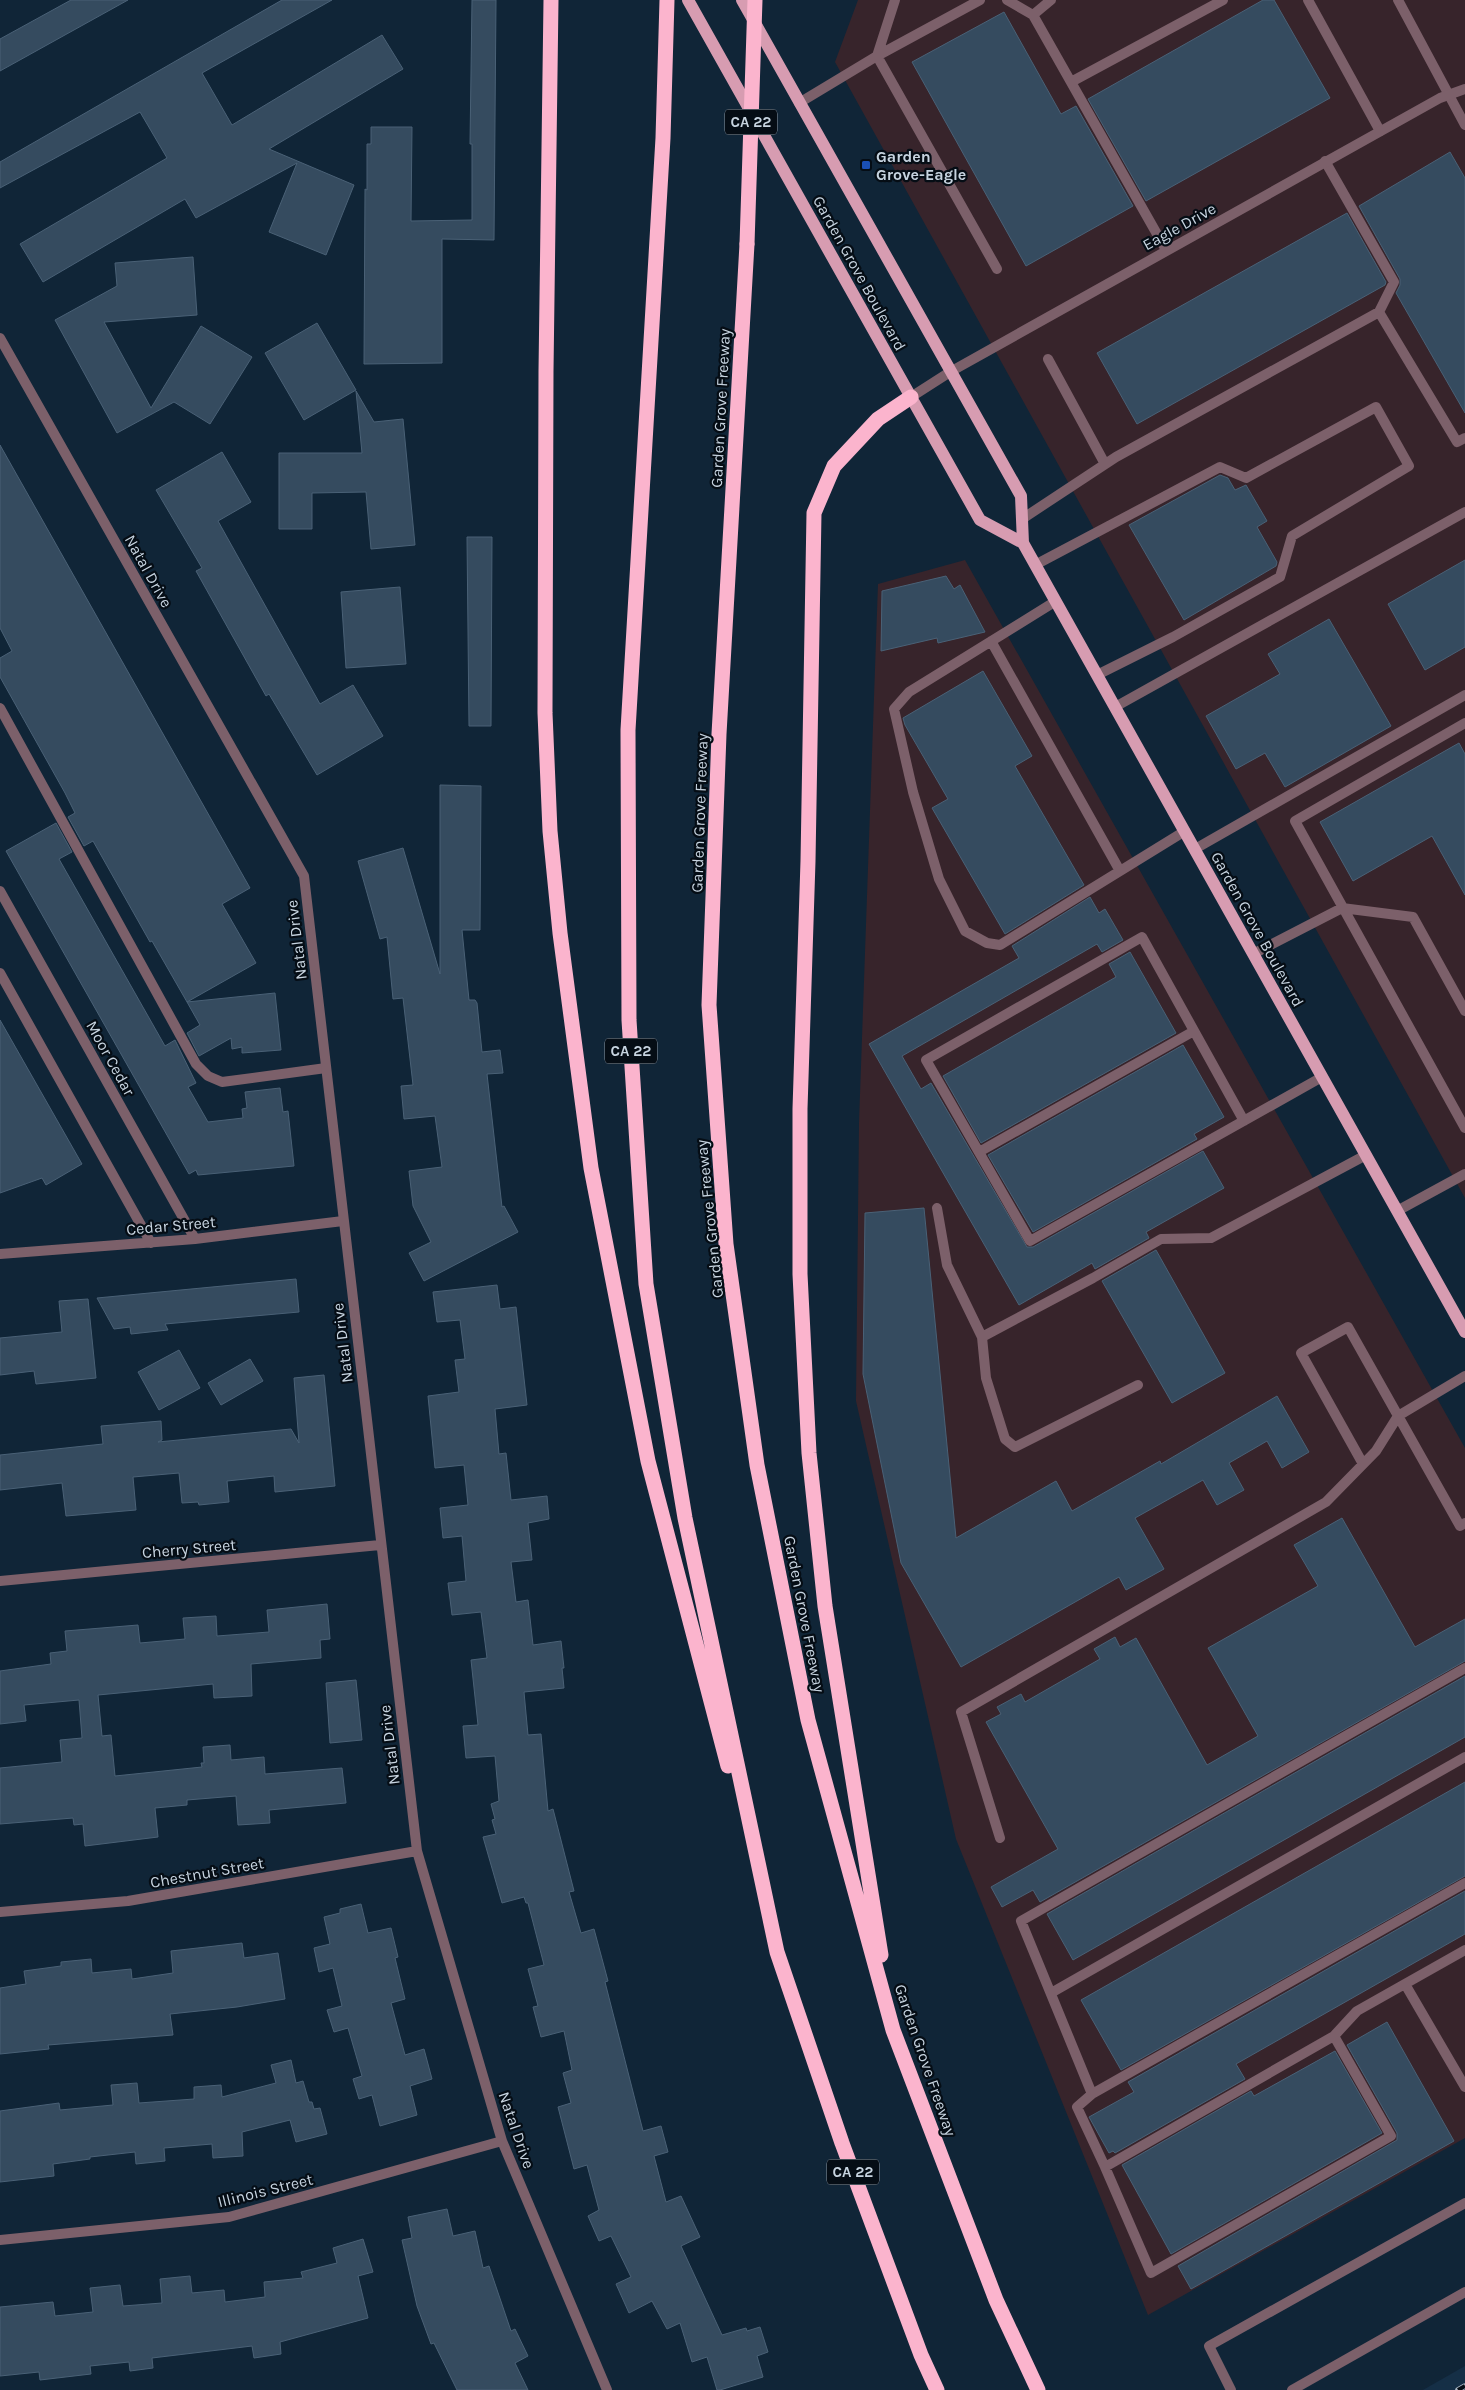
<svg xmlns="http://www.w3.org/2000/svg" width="1465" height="2390" font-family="Karla,sans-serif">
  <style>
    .commercial { fill: #37242b }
    .built { fill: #152f46 }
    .building { fill: #354b5f; stroke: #4a6176 }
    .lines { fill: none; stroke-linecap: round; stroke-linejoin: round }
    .lane { stroke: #7c606a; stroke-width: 10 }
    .street { stroke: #7c606a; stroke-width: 10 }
    .primary { stroke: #d79cb1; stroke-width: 12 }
    .highway { stroke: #fbb4cd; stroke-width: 15 }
    .rail-casing { stroke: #abb9c6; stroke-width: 5.5 }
    .rail { stroke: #050d15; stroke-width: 4; stroke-dasharray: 11; stroke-linecap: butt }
    .highway-bridge { stroke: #fbb4cd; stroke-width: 15 }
    .transit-dot { fill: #1a4fb4; stroke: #050d15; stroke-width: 2 }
    .labels { text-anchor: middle; stroke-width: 4.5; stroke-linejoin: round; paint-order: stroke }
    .shield { fill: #050d15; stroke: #8d98a3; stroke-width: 1 }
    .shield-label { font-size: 15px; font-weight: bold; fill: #c7d4e0 }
    .poi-label { font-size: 16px; font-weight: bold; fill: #c7d4e0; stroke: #050d15; text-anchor: start }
    .street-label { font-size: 16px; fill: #c7d4e0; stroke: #050d15 }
  </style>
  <rect width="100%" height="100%" fill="#102537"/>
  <!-- commercial -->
  <path class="commercial" d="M 858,0 L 1465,0 L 1465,1198 L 835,62 Z
    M 965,560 L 1465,1448 L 1465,2138 L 1148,2315 L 956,1839 L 856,1401 L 859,1123 L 878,584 Z"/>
  <!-- built -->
  <path class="built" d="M 1465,2366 L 1465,2390 L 1423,2390 Z"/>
  <!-- building -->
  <path class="building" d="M 71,0 L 128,0 L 0,71 L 0,39 Z
    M 282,0 L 332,0 L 202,73 L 232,125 L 382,35 L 403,69 L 269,149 L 354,185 L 326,255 L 269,232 L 297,163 L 196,218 L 185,199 L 43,282 L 20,244 L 167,158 L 140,112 L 0,188 L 0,162 Z
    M 472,0 L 496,0 L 494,240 L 442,239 L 442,363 L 364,364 L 365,189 L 367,190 L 367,144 L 371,144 L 371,127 L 412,127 L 411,221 L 472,220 L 472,144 L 470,144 Z
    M 1263,0 L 1274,0 L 1330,98 L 1146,201 L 1088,99 Z
    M 1004,12 L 1061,114 L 1076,106 L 1133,206 L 1026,266 L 912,62 Z
    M 1450,152 L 1465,178 L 1465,413 L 1396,293 L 1400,285 L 1400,279 L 1359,206 Z
    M 1347,213 L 1386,282 L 1385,285 L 1137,424 L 1097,353 Z
    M 193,257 L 197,315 L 104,322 L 151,408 L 201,326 L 252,357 L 210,424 L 174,402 L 117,433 L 55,320 L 117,286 L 115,263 Z
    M 317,323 L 356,390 L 304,420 L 265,353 Z
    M 356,391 L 374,422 L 403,419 L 415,545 L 371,549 L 366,492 L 312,493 L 312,529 L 279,529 L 279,453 L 362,453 Z
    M 0,445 L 250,888 L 222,904 L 256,963 L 187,1002 L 152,941 L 150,942 L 93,841 L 84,846 L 68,817 L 75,813 L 65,793 L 0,677 L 0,658 L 12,651 L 0,628 Z
    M 222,452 L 251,502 L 218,521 L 320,704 L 353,685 L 383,736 L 317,775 L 269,694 L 266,696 L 196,571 L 202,568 L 156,490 Z
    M 1220,475 L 1228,478 L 1235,490 L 1246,485 L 1267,521 L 1257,527 L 1277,562 L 1276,566 L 1184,620 L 1129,525 Z
    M 467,537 L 492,537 L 491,726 L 469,726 Z
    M 1465,560 L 1465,647 L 1425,670 L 1388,604 Z
    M 946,576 L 954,589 L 960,585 L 985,632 L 938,643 L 937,638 L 881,651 L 882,591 Z
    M 400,587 L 406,664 L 346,668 L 341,592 Z
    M 1329,619 L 1391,726 L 1285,787 L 1265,753 L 1236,769 L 1206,716 L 1280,674 L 1268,654 Z
    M 983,671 L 1032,756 L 1015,766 L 1084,885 L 1005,934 L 932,808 L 948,799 L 905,725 L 903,718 Z
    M 1459,743 L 1465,754 L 1465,895 L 1432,836 L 1353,881 L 1320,822 Z
    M 440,785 L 481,786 L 480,930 L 462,930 L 469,1000 L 475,1000 L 477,1003 L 482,1052 L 500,1050 L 503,1073 L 487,1074 L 502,1207 L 504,1206 L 518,1232 L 424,1281 L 409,1253 L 431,1242 L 413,1206 L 409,1171 L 442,1167 L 435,1116 L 404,1119 L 401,1086 L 413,1085 L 403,998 L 393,999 L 387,937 L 380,939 L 358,861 L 403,848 L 440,974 Z
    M 56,823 L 72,852 L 59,859 L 165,1046 L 175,1040 L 196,1083 L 188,1087 L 208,1122 L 243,1118 L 242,1109 L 247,1108 L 245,1092 L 280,1088 L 283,1112 L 288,1111 L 294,1166 L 198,1175 L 196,1170 L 189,1174 L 6,851 Z
    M 1090,897 L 1099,913 L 1105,909 L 1123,940 L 1102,952 L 1097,944 L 902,1056 L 921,1089 L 931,1083 L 1027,1247 L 1033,1247 L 1203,1151 L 1224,1188 L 1146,1232 L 1149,1238 L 1095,1269 L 1092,1263 L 1019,1305 L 869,1044 L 1019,958 L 1012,946 Z
    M 1130,952 L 1176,1033 L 981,1143 L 943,1076 L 1116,977 L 1109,964 Z
    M 275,993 L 281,1050 L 242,1053 L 242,1047 L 232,1049 L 231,1038 L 199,1056 L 187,1033 L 200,1025 L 187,1002 Z
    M 0,1020 L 82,1164 L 46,1185 L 42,1178 L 0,1193 Z
    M 1183,1045 L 1224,1117 L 1194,1134 L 1197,1139 L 1033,1232 L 988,1155 Z
    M 924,1208 L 956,1538 L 1056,1481 L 1072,1511 L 1160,1461 L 1161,1464 L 1277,1396 L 1309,1452 L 1282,1468 L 1267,1441 L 1229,1463 L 1244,1490 L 1217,1505 L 1203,1480 L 1135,1518 L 1164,1569 L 1126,1590 L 1119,1577 L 961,1667 L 901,1563 L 863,1374 L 865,1213 Z
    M 1156,1250 L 1225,1373 L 1172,1403 L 1102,1281 Z
    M 296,1279 L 299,1312 L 165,1324 L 168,1330 L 131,1334 L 130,1327 L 114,1329 L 97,1298 Z
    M 497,1285 L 500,1309 L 516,1307 L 527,1405 L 495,1409 L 499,1454 L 506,1453 L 511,1500 L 547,1496 L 549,1519 L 528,1523 L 532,1560 L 511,1562 L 516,1602 L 528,1600 L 533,1645 L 561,1641 L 564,1668 L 562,1668 L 564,1688 L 524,1692 L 528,1735 L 541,1734 L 548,1811 L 553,1809 L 574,1891 L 569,1892 L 581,1933 L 594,1929 L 608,1981 L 605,1982 L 643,2131 L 661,2126 L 668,2152 L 654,2156 L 666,2202 L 681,2196 L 700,2237 L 681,2246 L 722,2335 L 746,2328 L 747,2331 L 760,2327 L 768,2352 L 757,2356 L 763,2377 L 720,2390 L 717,2390 L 707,2357 L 692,2362 L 680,2323 L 667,2329 L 652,2301 L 629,2313 L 616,2284 L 631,2277 L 611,2236 L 599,2241 L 588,2216 L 599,2210 L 587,2165 L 574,2169 L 558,2107 L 571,2103 L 563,2073 L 572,2070 L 564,2031 L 541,2037 L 533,2007 L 538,2006 L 528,1969 L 544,1965 L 528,1903 L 526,1903 L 524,1897 L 502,1903 L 483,1837 L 496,1834 L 492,1820 L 495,1819 L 491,1804 L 499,1801 L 495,1756 L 466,1758 L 463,1726 L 478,1725 L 471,1660 L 487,1658 L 481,1612 L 452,1615 L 448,1583 L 466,1581 L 462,1536 L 443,1538 L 440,1508 L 468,1505 L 464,1465 L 435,1468 L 428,1396 L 459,1392 L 455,1360 L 465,1359 L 460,1320 L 437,1322 L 433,1292 Z
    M 88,1299 L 96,1378 L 36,1384 L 34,1371 L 0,1375 L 0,1338 L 62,1332 L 59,1301 Z
    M 179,1350 L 200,1388 L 159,1410 L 138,1372 Z
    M 250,1359 L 263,1381 L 221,1405 L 208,1383 Z
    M 324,1375 L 335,1486 L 275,1492 L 274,1476 L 227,1481 L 229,1502 L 199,1505 L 198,1502 L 182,1503 L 179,1473 L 133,1477 L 136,1510 L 66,1516 L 62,1483 L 0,1490 L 0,1455 L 103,1444 L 101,1426 L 161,1421 L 162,1440 L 158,1442 L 291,1429 L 299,1443 L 294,1378 Z
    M 1342,1518 L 1415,1647 L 1465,1619 L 1465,1661 L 1040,1902 L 1033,1890 L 1002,1907 L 991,1887 L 1058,1849 L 986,1722 L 1001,1714 L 997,1707 L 1021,1694 L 1025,1702 L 1100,1659 L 1094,1649 L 1115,1637 L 1120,1647 L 1136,1638 L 1207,1765 L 1258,1736 L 1208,1648 L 1318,1586 L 1294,1545 Z
    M 327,1604 L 330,1639 L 320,1640 L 321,1658 L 251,1664 L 252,1696 L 214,1698 L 213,1684 L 98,1695 L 102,1736 L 111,1735 L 115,1776 L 202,1767 L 201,1763 L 204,1763 L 203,1747 L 230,1745 L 231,1760 L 264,1757 L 265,1774 L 342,1768 L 346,1803 L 269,1810 L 270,1823 L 238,1825 L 236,1796 L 187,1800 L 187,1805 L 155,1808 L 158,1837 L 85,1846 L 83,1824 L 74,1825 L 73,1818 L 0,1824 L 0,1768 L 62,1762 L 60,1740 L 82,1738 L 79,1700 L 24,1705 L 26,1721 L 0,1724 L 0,1671 L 51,1664 L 50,1653 L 67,1651 L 65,1631 L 138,1625 L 140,1643 L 185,1639 L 183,1618 L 216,1616 L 217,1636 L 269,1632 L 267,1610 Z
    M 1465,1676 L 1465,1737 L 1073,1960 L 1047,1914 Z
    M 356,1680 L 362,1740 L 330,1743 L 326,1683 Z
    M 1465,1782 L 1465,1876 L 1121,2070 L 1081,2000 Z
    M 1465,1891 L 1465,1934 L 1236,2064 L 1245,2079 L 1115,2153 L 1113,2151 L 1109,2153 L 1089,2117 L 1134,2092 L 1128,2082 Z
    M 361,1904 L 368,1933 L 391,1928 L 398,1957 L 395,1958 L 405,1999 L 391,2003 L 405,2055 L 424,2049 L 432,2079 L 410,2086 L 417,2115 L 380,2126 L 372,2095 L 359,2099 L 353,2079 L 362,2076 L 348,2028 L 334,2032 L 327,2010 L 342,2006 L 333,1968 L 319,1972 L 314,1948 L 330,1944 L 324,1917 L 340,1913 L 340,1909 Z
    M 242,1943 L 244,1958 L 278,1953 L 285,1999 L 237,2007 L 170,2014 L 173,2035 L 48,2045 L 49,2049 L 0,2054 L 0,1988 L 26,1984 L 24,1971 L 61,1966 L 61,1962 L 91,1959 L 92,1973 L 131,1969 L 132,1979 L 173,1973 L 171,1951 Z
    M 1387,2022 L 1454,2141 L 1191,2289 L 1178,2266 L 1397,2140 L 1397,2133 L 1347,2045 Z
    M 1335,2051 L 1382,2133 L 1171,2254 L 1122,2165 L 1251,2091 L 1254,2096 Z
    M 291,2060 L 296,2083 L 303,2081 L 309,2102 L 312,2102 L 314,2109 L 320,2108 L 327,2134 L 296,2142 L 290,2120 L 242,2132 L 243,2156 L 213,2158 L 212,2144 L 164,2148 L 165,2161 L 136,2164 L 135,2152 L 90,2157 L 90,2159 L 53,2164 L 54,2176 L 0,2182 L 0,2111 L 59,2103 L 60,2110 L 113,2105 L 111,2085 L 137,2083 L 139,2103 L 194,2099 L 194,2087 L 221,2085 L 222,2097 L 276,2083 L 271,2065 Z
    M 447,2209 L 453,2236 L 475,2231 L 483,2268 L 489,2266 L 511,2331 L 515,2329 L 528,2356 L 515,2363 L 528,2390 L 457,2390 L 434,2343 L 431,2344 L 417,2306 L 402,2240 L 412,2238 L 408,2217 Z
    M 363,2239 L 373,2272 L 358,2276 L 368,2318 L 280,2342 L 281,2354 L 254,2358 L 252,2346 L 152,2358 L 153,2368 L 130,2371 L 129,2362 L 90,2366 L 91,2374 L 40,2380 L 39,2372 L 0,2376 L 0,2307 L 53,2302 L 55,2316 L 93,2312 L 90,2288 L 120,2285 L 123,2306 L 162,2303 L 160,2279 L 190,2276 L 192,2293 L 224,2290 L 225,2302 L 265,2297 L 264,2282 L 303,2278 L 301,2272 L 337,2263 L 333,2248 Z"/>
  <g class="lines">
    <!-- lane -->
    <path class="lane" d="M 980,0 L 877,56 L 997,269
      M 1007,0 L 1033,15 L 1166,250
      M 1308,0 L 1380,131
      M 1398,0 L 1465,125
      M 1033,15 L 1051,0
      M 1071,82 L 1223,0
      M 799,103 L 877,56 L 895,0
      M 1325,161 L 1394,282 L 1379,312
      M 1048,359 L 1105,464
      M 1022,519 L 1116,457 L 1379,312 L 1457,442 L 1465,438
      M 1035,565 L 1220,467 L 1246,478 L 1376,407 L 1409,466 L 1292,536 L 1280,577 L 1173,637 L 1097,675
      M 1056,601 L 909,692 L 894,709 L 913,792 L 939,879 L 965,931 L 987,943 L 1000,945 L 1185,831
      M 991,641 L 1120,871
      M 1115,707 L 1465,512
      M 0,708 L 196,1064 L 208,1076 L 222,1082 L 326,1068
      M 1465,723 L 1295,821 L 1465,1128
      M 1195,849 L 1465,695
      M 1253,954 L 1342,908 L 1413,917 L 1465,1011
      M 1244,1121 L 1142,937 L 926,1060 L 1030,1241 L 1322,1077
      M 979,1152 L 1194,1031
      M 937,1208 L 947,1265 L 982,1337 L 986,1378 L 1005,1439 L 1015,1447 L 1138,1385
      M 1397,1211 L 1465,1174
      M 982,1337 L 1093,1278 L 1161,1239 L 1211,1238 L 1366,1155
      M 1363,1464 L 1301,1353 L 1348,1327 L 1460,1526 L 1465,1523
      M 1465,1668 L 1021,1921 L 1092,2094 L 1465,1883
      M 1000,1838 L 961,1712 L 1326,1502 L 1376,1451 L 1398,1416 L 1465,1376
      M 1405,1984 L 1465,2087
      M 1051,1993 L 1465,1757
      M 1092,2094 L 1077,2107 L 1105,2167 L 1334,2036 L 1357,2011 L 1465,1950
      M 1105,2167 L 1151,2273 L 1391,2136 L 1334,2036
      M 1231,2390 L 1209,2346 L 1465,2203
      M 1292,2390 L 1465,2292"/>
    <!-- street -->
    <path class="street" d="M 0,338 L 304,876 L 417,1851 L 502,2141 L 607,2390
      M 911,397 L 950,372 L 1440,98 L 1465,89
      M 0,891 L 195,1239
      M 0,973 L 151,1243
      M 0,1254 L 195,1239 L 343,1221
      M 0,1581 L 380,1545
      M 0,1912 L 128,1901 L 417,1851
      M 0,2240 L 229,2217 L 502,2141"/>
    <!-- primary -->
    <path class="primary" d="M 688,0 L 980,520 L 1023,543
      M 742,0 L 1021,496 L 1023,543 L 1465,1332"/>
    <!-- highway -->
    <path class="highway" d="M 551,0 L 546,371 L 545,713 L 550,831 L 560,933 L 591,1168 L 648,1461 L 728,1766
      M 667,0 L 663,138 L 628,730 L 629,1020 L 646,1284 L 685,1518 L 777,1952 L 842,2143 L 921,2355 L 937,2390
      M 747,244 L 719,734 L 709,1005 L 726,1244 L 757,1465 L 808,1720 L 893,2030 L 996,2300 L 1038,2390
      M 881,1955 L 825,1606 L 809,1453 L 800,1274 L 800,1109 L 808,861 L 814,513 L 834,466 L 878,419 L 911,397"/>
    <!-- rail casing -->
    <g class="rail-casing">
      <path id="rail" d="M 1458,2390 L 1465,2386"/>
    </g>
    <!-- rail -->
    <use href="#rail" class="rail"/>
    <!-- highway-bridge -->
    <path class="highway-bridge" d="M 747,244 L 755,0"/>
  </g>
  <!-- markers -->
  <rect class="transit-dot" x="861" y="160" width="10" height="10" rx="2.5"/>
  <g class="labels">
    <!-- shield labels -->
    <g class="shield">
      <rect x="725" y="109.5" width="52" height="25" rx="4"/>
      <rect x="605" y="1038.5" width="52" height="25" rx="4"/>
      <rect x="827" y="2159.5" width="52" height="25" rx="4"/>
    </g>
    <g class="shield-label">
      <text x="751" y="127">CA 22</text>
      <text x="631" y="1056">CA 22</text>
      <text x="853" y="2177">CA 22</text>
    </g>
    <!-- poi labels -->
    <g class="poi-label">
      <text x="876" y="162">Garden<tspan x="876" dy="18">Grove-Eagle</tspan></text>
    </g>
    <!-- street labels -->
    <g class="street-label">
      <text transform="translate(1179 226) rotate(-29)" y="6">Eagle Drive</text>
      <text transform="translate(860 273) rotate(61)" y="6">Garden Grove Boulevard</text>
      <text transform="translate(720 408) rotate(-87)" y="6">Garden Grove Freeway</text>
      <text transform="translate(149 571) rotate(61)" y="6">Natal Drive</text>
      <text transform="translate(699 813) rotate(-88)" y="6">Garden Grove Freeway</text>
      <text transform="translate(1258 929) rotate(61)" y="6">Garden Grove Boulevard</text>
      <text transform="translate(296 940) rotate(-97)" y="6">Natal Drive</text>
      <text transform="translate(111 1058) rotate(61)" y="6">Moor Cedar</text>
      <text transform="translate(709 1219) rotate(-96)" y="6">Garden Grove Freeway</text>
      <text transform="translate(171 1225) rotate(-5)" y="6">Cedar Street</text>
      <text transform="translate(342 1343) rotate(-97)" y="6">Natal Drive</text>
      <text transform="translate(189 1548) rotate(-5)" y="6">Cherry Street</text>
      <text transform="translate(805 1614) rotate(79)" y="6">Garden Grove Freeway</text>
      <text transform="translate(389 1745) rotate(-97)" y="6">Natal Drive</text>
      <text transform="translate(207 1872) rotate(-10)" y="6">Chestnut Street</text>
      <text transform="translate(926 2060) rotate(71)" y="6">Garden Grove Freeway</text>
      <text transform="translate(517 2130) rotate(71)" y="6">Natal Drive</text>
      <text transform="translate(265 2190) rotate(-14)" y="6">Illinois Street</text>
    </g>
  </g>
</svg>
